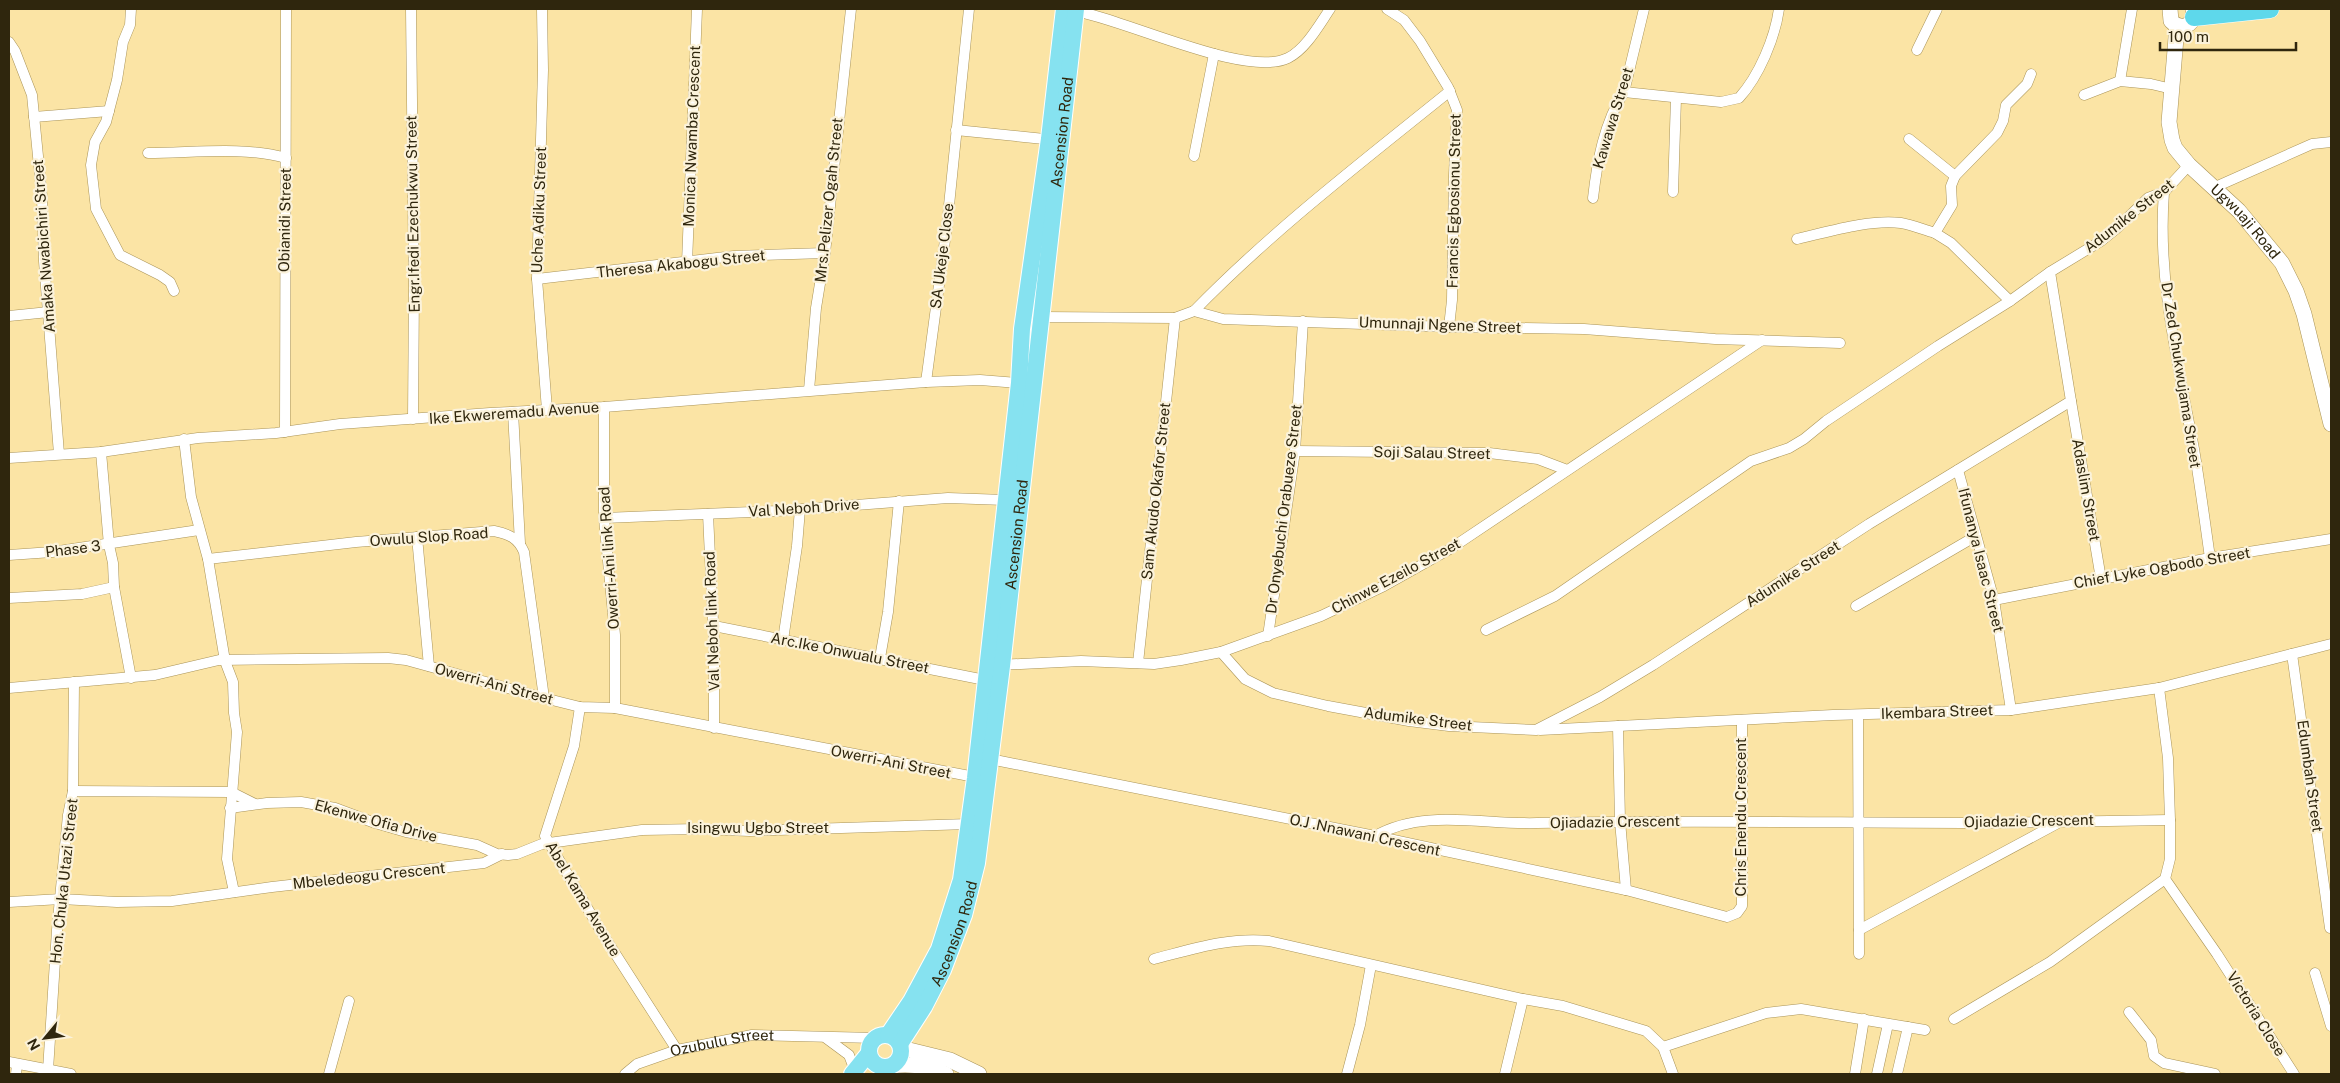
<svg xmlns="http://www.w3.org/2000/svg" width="2340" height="1083" font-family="'Public Sans',sans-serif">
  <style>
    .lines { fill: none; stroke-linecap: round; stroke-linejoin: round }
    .minor-casing { stroke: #aa9458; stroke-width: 11 }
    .secondary-casing { stroke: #aa9458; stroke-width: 16 }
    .primary-casing { stroke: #fff; stroke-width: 18 }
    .trunk-casing { stroke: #fff; stroke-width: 19 }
    .minor { stroke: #fff; stroke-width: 10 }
    .secondary { stroke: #fff; stroke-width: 15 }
    .primary { stroke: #86e2f0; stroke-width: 16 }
    .trunk { stroke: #5ed8eb; stroke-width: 18 }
    .labels { text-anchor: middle; stroke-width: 4.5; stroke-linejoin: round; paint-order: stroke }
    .street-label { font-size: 15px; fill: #2f260d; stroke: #fbf2da }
  </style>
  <rect width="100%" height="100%" fill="#fbe4a5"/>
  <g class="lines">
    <!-- minor casing -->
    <g class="minor-casing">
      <g id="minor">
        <path d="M 131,9 L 130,25 L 123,42 L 117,80 L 106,122 L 95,142 L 91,165 L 96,209 L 120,255 L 160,275 L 170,282 L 174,291"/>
        <path d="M 411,9 L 414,287 L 413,419"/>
        <path d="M 542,9 L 543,70 L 537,279 L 547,410"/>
        <path d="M 1387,9 L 1404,20 L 1420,41 L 1448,87 L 1457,110 L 1454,175 L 1452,300 L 1449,327"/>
        <path d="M 1070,10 C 1121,17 1245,79 1288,58 C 1306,49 1319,25 1330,9"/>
        <path d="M 9,42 L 15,51 L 32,95 L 42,197 L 44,261 L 59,454"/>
        <path d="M 1917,50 L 1937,9"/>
        <path d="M 2120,81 L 2132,9"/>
        <path d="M 1624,92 L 1721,102 L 1739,98 C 1759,76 1775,38 1779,9"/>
        <path d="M 2084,95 L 2120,81 L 2151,84 L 2172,89"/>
        <path d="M 34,117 L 109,111"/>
        <path d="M 956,130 L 1054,140"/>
        <path d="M 1909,139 L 1955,176"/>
        <path d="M 148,153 C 193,153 243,146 286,158"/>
        <path d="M 1194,156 L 1214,54"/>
        <path d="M 2213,188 L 2312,144 L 2331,142"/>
        <path d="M 1673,192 L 1676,98"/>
        <path d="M 2164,192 C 2157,279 2178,363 2194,449 C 2200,485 2205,522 2210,558"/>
        <path d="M 1593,198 C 1597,162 1604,123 1624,92 L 1644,9"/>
        <path d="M 1797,239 C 1828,232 1869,219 1901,223 C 1913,225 1924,230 1935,233"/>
        <path d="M 687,263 L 697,9"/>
        <path d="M 537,279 L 734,256 L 825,253"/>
        <path d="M 2010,301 L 1951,243 L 1935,233 L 1952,205 L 1951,186 L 1955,176 L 1997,133 L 2003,121 L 2006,105 L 2027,84 L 2031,74"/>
        <path d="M 1194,311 C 1273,230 1362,162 1450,91"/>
        <path d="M 9,316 L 49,312"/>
        <path d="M 1038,319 L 1041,317 L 1175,318 L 1194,311 L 1223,319 L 1449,327 L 1584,329 L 1715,339 L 1840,343"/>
        <path d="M 926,382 L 947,225 L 969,9"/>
        <path d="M 809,390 L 816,308 L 825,253 L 851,9"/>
        <path d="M 2071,401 L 2101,579"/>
        <path d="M 604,407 L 604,518 L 615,635 L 615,708"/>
        <path d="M 513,412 L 520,543"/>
        <path d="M 285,432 L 286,9"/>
        <path d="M 184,439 L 191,497 L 208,559 L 225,661 L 233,682 L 234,713 L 237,732 L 227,859 L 234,892"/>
        <path d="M 1295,451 L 1489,453 L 1538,459 L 1567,470"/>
        <path d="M 9,458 L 101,452 L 198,438 L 276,433 L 340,424 L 490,413 L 604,407 L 926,382 L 980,380 L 1019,383"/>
        <path d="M 1958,470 L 1994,600 L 2011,710"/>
        <path d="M 708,514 L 714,643 L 714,728"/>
        <path d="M 604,518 L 777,511 L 948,498 L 1005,500"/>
        <path d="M 417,537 L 429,666"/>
        <path d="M 9,555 L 52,552 L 199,530"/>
        <path d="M 208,559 L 356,542 L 494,531 C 509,534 518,538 524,552 L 544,698"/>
        <path d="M 114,587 L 131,678"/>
        <path d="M 9,598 L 82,594 L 114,587 L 113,563 L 109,545 L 101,452"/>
        <path d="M 1994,600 L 2210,558 L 2331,539"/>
        <path d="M 1856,606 L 1976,536"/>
        <path d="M 714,626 L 990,681"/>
        <path d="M 1486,630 L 1555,596 L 1751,461 L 1789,448 L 1804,439 L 1826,421 L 1938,346 L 2010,301 L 2050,272"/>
        <path d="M 1268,636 L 1295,451 L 1303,321"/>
        <path d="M 783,640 L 797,546 L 800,509"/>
        <path d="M 1221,652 L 1245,679 L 1273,693 L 1328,706 L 1409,721 L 1449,726 L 1536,730 L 1600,697 L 1653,665 L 1869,524 L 2071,401 L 2050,272 L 2101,241 L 2116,229 L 2148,198 L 2164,192 L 2189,165"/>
        <path d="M 2292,654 L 2330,928"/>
        <path d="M 880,658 L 888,612 L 899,501"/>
        <path d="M 1138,663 L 1175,318"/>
        <path d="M 998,665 L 1081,661 L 1154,664 L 1181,660 L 1221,652 L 1321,616 L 1384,586 L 1450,549 L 1762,340"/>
        <path d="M 9,688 L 155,675 L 219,660 L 388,658 L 406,660 L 544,698 L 580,707 L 615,708 L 980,778"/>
        <path d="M 580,707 L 574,746 L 545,836 L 602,933 L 677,1050"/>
        <path d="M 1858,715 L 1859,954"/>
        <path d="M 1618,726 L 1620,821 L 1626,890"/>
        <path d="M 1540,730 L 1833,715 L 2011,710 L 2159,688 L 2331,644"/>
        <path d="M 985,758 L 1375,836 L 1626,890 L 1727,917 L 1737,913 L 1742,906 L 1742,720"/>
        <path d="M 73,791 L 74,682"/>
        <path d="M 230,808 L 267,803 L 301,802 L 335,808 L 375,823 L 406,832 L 477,845 L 497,854 L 508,855 L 517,854 L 542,844 L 642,830 L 700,829 L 750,831 L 969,824"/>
        <path d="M 1375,836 C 1424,808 1484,825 1537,823 C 1689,820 1841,823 1993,823 C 2052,822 2111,821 2170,820"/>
        <path d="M 2165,879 L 2217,954 L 2294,1074"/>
        <path d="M 9,902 L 61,899 L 117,902 L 172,901 L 272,887 L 484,863 L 502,854"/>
        <path d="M 1859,930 L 2058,823"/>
        <path d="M 1154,959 C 1193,949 1229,937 1269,941 L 1523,999 L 1563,1006 L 1646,1031 L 1663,1047 L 1673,1074"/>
        <path d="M 2315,973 L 2331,1026"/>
        <path d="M 2129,1012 L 2151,1040 L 2154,1056 L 2164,1063 L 2215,1074"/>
        <path d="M 1954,1019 L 2050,962 L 2165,879 L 2170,859 L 2170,820 L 2168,758 L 2159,688"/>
        <path d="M 826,1038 L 849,1055 L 855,1071"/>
        <path d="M 1663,1047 L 1766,1013 L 1801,1009 L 1925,1030"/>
        <path d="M 9,1062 L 71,1074"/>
        <path d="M 48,1070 L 57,930 L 68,815 L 73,791 L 231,792 L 255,804"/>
        <path d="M 16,1074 L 17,1064"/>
        <path d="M 329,1074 L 349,1001"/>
        <path id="s1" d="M 625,1074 L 637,1064 L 677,1050 L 752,1035 L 875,1038"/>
        <path d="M 1347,1074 L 1360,1025 L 1371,965"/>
        <path d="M 1505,1074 L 1523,999"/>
        <path d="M 1855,1074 L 1864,1019"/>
        <path d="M 1877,1074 L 1888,1024"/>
        <path d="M 1897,1074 L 1908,1027"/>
      </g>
    </g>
    <!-- secondary casing -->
    <g class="secondary-casing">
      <g id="secondary">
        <path d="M 2170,9 L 2171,21 C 2182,32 2197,24 2193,9"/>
        <path id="s2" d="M 2177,26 L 2169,122 L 2172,140 L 2175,148 L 2189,165 L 2239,211 L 2282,263 L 2296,291 L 2304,314 L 2331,424"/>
        <path d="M 901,1048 L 950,1060 L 979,1074"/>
        <path d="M 891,1066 C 911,1063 928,1066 946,1074"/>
      </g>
    </g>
    <!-- primary casing -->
    <g class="primary-casing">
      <g id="primary">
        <circle cx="885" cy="1051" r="16"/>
        <path d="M 888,1035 L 911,1001 L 939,949 L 961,880 L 975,778 L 1019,383 L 1022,329 L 1049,139 L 1064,9"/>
        <path id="s3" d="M 900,1044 L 924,1007 L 943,970 L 964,915 L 977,863 L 1002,666 L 1076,9"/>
        <path d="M 852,1074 L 869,1053"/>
      </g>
    </g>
    <!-- trunk casing -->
    <g class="trunk-casing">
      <path id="trunk" d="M 2194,17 L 2270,9"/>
    </g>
    <!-- minor -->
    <use href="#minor" class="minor"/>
    <!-- secondary -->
    <use href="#secondary" class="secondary"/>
    <!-- primary -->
    <use href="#primary" class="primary"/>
    <!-- trunk -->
    <use href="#trunk" class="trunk"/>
  </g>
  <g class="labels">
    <!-- street labels -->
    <g class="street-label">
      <text transform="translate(1613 118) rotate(-73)" y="5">Kawawa Street</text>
      <text dy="5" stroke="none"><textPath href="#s3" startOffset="934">Ascension Road</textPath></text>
      <text transform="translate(692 136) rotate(-88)" y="5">Monica Nwamba Crescent</text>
      <text transform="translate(829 200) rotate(-84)" y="5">Mrs.Pelizer Ogah Street</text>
      <text transform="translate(1454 201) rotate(-89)" y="5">Francis Egbosionu Street</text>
      <text transform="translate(539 210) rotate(-88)" y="5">Uche Adiku Street</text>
      <text transform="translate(413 214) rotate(-91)" y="5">Engr.Ifedi Ezechukwu Street</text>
      <text transform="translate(2129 216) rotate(-38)" y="5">Adumike Street</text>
      <text transform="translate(285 220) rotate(-89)" y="5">Obianidi Street</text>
      <text dy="5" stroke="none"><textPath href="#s2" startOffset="225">Ugwuaji Road</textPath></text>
      <text transform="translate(44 246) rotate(-94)" y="5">Amaka Nwabichiri Street</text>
      <text transform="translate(942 256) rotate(-83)" y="5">SA Ukeje Close</text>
      <text transform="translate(681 264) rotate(-6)" y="5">Theresa Akabogu Street</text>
      <text transform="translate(1440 325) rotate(2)" y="5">Umunnaji Ngene Street</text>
      <text transform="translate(2181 375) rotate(81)" y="5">Dr Zed Chukwujama Street</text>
      <text transform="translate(514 413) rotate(-4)" y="5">Ike Ekweremadu Avenue</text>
      <text transform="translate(1432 453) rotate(1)" y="5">Soji Salau Street</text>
      <text transform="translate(2086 490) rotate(80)" y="5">Adaslim Street</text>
      <text transform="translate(1156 491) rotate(-84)" y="5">Sam Akudo Okafor Street</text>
      <text transform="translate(804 508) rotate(-4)" y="5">Val Neboh Drive</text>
      <text transform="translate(1284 509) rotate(-83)" y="5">Dr Onyebuchi Orabueze Street</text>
      <text dy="5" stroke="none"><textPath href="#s3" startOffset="529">Ascension Road</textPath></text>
      <text transform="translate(429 537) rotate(-4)" y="5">Owulu Slop Road</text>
      <text transform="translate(73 549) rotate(-7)" y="5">Phase 3</text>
      <text transform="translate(609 558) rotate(-94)" y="5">Owerri-Ani link Road</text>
      <text transform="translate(1981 560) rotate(76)" y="5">Ifunanya Isaac Street</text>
      <text transform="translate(2162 568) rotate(-10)" y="5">Chief Lyke Ogbodo Street</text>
      <text transform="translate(1793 574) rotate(-33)" y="5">Adumike Street</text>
      <text transform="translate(1396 576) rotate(-28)" y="5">Chinwe Ezeilo Street</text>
      <text transform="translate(712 621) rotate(-92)" y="5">Val Neboh link Road</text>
      <text transform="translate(850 653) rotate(11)" y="5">Arc.Ike Onwualu Street</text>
      <text transform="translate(494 684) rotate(15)" y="5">Owerri-Ani Street</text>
      <text transform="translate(1937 712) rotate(-2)" y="5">Ikembara Street</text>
      <text transform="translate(1418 719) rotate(7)" y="5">Adumike Street</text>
      <text transform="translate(891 762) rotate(11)" y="5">Owerri-Ani Street</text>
      <text transform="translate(2310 776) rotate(82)" y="5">Edumbah Street</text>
      <text transform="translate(1741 817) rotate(-90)" y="5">Chris Enendu Crescent</text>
      <text transform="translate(376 821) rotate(15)" y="5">Ekenwe Ofia Drive</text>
      <text transform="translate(2029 821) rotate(-1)" y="5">Ojiadazie Crescent</text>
      <text transform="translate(1615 822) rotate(-1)" y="5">Ojiadazie Crescent</text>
      <text x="758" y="833">Isingwu Ugbo Street</text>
      <text transform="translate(1365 835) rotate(12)" y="5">O.J .Nnawani Crescent</text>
      <text transform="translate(369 876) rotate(-6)" y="5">Mbeledeogu Crescent</text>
      <text transform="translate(64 881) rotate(-84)" y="5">Hon. Chuka Utazi Street</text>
      <text transform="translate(583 899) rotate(59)" y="5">Abel Kama Avenue</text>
      <text dy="5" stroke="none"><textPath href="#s3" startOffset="124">Ascension Road</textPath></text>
      <text transform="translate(2256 1014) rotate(58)" y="5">Victoria Close</text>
      <text dy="5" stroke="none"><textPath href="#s1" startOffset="104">Ozubulu Street</textPath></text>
    </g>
  </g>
  <!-- border -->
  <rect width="2340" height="1083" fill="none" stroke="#2f260d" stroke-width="20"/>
  <!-- north arrow -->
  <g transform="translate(45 1038) rotate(241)" stroke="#fbf2da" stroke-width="4" paint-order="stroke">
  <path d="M0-4L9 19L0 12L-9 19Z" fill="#2f260d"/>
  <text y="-8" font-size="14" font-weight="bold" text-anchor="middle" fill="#2f260d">N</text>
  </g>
  <!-- scale -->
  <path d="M2160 42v8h136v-8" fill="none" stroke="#2f260d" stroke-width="2.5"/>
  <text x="2168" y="42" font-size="15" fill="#2f260d" stroke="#fbf2da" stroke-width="4" paint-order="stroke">100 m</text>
</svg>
